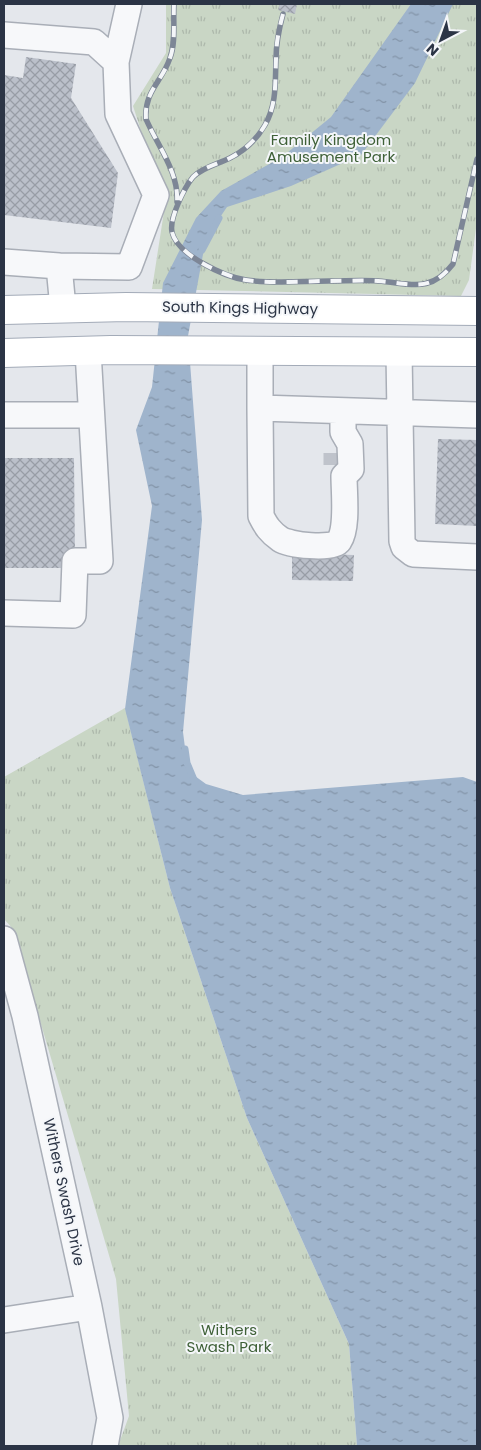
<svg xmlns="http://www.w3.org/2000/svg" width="481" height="1450" font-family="Poppins,sans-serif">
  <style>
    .park { fill: url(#park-tufts) }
    .water { fill: url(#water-ripples) }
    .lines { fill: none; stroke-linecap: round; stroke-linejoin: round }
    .stream { stroke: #9fb4cc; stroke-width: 7 }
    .building { fill: url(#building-cross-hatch) }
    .minor-tunnel { stroke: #bfc3cb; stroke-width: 25; stroke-dasharray: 25 12; stroke-linecap: butt }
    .minor-casing { stroke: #a9aeb7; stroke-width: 28 }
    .major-casing { stroke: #a3abb8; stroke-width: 30 }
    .minor { stroke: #f7f8fa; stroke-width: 25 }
    .major { stroke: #fff; stroke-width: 28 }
    .rail-casing { stroke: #7d8696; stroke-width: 5.5 }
    .rail { stroke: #f4f6f9; stroke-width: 4; stroke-dasharray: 11; stroke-linecap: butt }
    .labels { text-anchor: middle; stroke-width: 4; stroke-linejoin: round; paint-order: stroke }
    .park-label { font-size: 15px; fill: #3f6138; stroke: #f4f6f9 }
    .street-label { font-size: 15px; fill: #2b3445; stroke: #f4f6f9 }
  </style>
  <defs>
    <pattern id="park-tufts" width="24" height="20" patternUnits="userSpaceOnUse" patternTransform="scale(1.25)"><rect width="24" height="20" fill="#c9d6c5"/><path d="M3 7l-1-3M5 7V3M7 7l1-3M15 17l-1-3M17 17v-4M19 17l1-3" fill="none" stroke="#adb8ab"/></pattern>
    <pattern id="water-ripples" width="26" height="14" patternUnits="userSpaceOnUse" patternTransform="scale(1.25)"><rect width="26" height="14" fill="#9fb4cc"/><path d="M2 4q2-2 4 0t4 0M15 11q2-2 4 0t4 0" fill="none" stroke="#8293a7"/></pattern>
    <pattern id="building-cross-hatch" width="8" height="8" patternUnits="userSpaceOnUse" patternTransform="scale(1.25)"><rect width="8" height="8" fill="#bbc0ca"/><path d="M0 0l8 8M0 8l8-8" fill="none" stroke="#989da6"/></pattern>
  </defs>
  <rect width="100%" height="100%" fill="#e4e7ec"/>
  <!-- park -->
  <path class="park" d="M 166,4 L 477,4 L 477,221 L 469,280 L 461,296 L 152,289 L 165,205 L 133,106 L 166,53 Z
    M 125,708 L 170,888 L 247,1118 L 349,1344 L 357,1446 L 118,1446 L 129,1416 L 116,1279 L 13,929 L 4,919 L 4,777 Z"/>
  <!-- water -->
  <path class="water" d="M 411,4 L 453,4 L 415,83 L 361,155 L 291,186 L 227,207 L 206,238 L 188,336 L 202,520 L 183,732 L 188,771 L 206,784 L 243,795 L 463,777 L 477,782 L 477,1446 L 357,1446 L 349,1344 L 247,1118 L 170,888 L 125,709 L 152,506 L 136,430 L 152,387 L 163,283 L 196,218 L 221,191 L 282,157 L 331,117 Z"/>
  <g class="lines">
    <!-- stream -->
    <path class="stream" d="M 202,250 L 219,218
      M 185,749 L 187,763 L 195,782"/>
  </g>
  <!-- building -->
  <path class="building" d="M 280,4 L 297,4 L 295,14 L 278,10 Z
    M 26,57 L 76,64 L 71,98 L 118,173 L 111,228 L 4,215 L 4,75 L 23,78 Z
    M 438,439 L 477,440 L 477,526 L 435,524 Z
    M 4,458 L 74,458 L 75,554 L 63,568 L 4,568 Z
    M 292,553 L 354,555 L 353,581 L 292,580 Z"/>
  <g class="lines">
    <!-- minor-tunnel -->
    <path class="minor-tunnel" d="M 336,453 L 336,465"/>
    <!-- minor casing -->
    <g class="minor-casing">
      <path id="minor" d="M 4,35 L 94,42 L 116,62 L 118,114 L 156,195 L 129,267 L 59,266 L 63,308
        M 116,62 L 129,4
        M 4,262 L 59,266
        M 260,351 L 260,408 L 477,415
        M 399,352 L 402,541 L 404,547 L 413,554 L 477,557
        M 260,408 L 261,516 C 266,526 270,532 280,539 C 289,545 333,550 339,541 C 348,528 344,493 344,476 L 351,469 L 350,444 L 343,432 L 343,411
        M 4,415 L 91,415
        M 4,613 L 73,615 L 75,561 L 100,561 L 88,351
        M 4,939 L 25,1016 L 89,1307 L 110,1418 L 105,1446
        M 4,1320 L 89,1307"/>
    </g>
    <!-- major casing -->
    <g class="major-casing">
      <path id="major" d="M 4,310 L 126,307 L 477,311
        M 4,353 L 111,350 L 477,352"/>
    </g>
    <!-- minor -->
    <use href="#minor" class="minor"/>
    <!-- major -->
    <use href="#major" class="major"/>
    <!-- rail casing -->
    <g class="rail-casing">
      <path id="rail" d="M 174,4 C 173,21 176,42 170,58 C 162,82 144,91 146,119 C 157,145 179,172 177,202
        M 283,14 C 279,29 276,43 276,59 C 275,82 277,104 265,125 C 257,139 244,151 230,158 C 218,164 203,167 193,177 C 184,188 169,219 172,232 C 177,255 225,277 246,280 C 273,284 302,281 329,281 C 345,281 362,280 378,281 C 410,283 430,294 453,264 L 477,159"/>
    </g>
    <!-- rail -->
    <use href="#rail" class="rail"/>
  </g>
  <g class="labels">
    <!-- park labels -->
    <g class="park-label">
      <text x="331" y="145">Family Kingdom<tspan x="331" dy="17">Amusement Park</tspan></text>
      <text x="229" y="1335">Withers<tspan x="229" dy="17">Swash Park</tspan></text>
    </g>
    <!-- street labels -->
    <g class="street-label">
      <text transform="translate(240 308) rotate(1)" y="5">South Kings Highway</text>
      <text transform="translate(64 1192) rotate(78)" y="5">Withers Swash Drive</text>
    </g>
  </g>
  <!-- border -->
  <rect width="481" height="1450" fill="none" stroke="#2b3445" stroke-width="10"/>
  <!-- north arrow -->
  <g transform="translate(441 40) rotate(221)" stroke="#f4f6f9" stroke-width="4" paint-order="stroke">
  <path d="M0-4L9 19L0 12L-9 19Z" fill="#2b3445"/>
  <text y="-8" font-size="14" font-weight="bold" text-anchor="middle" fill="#2b3445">N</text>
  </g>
</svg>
